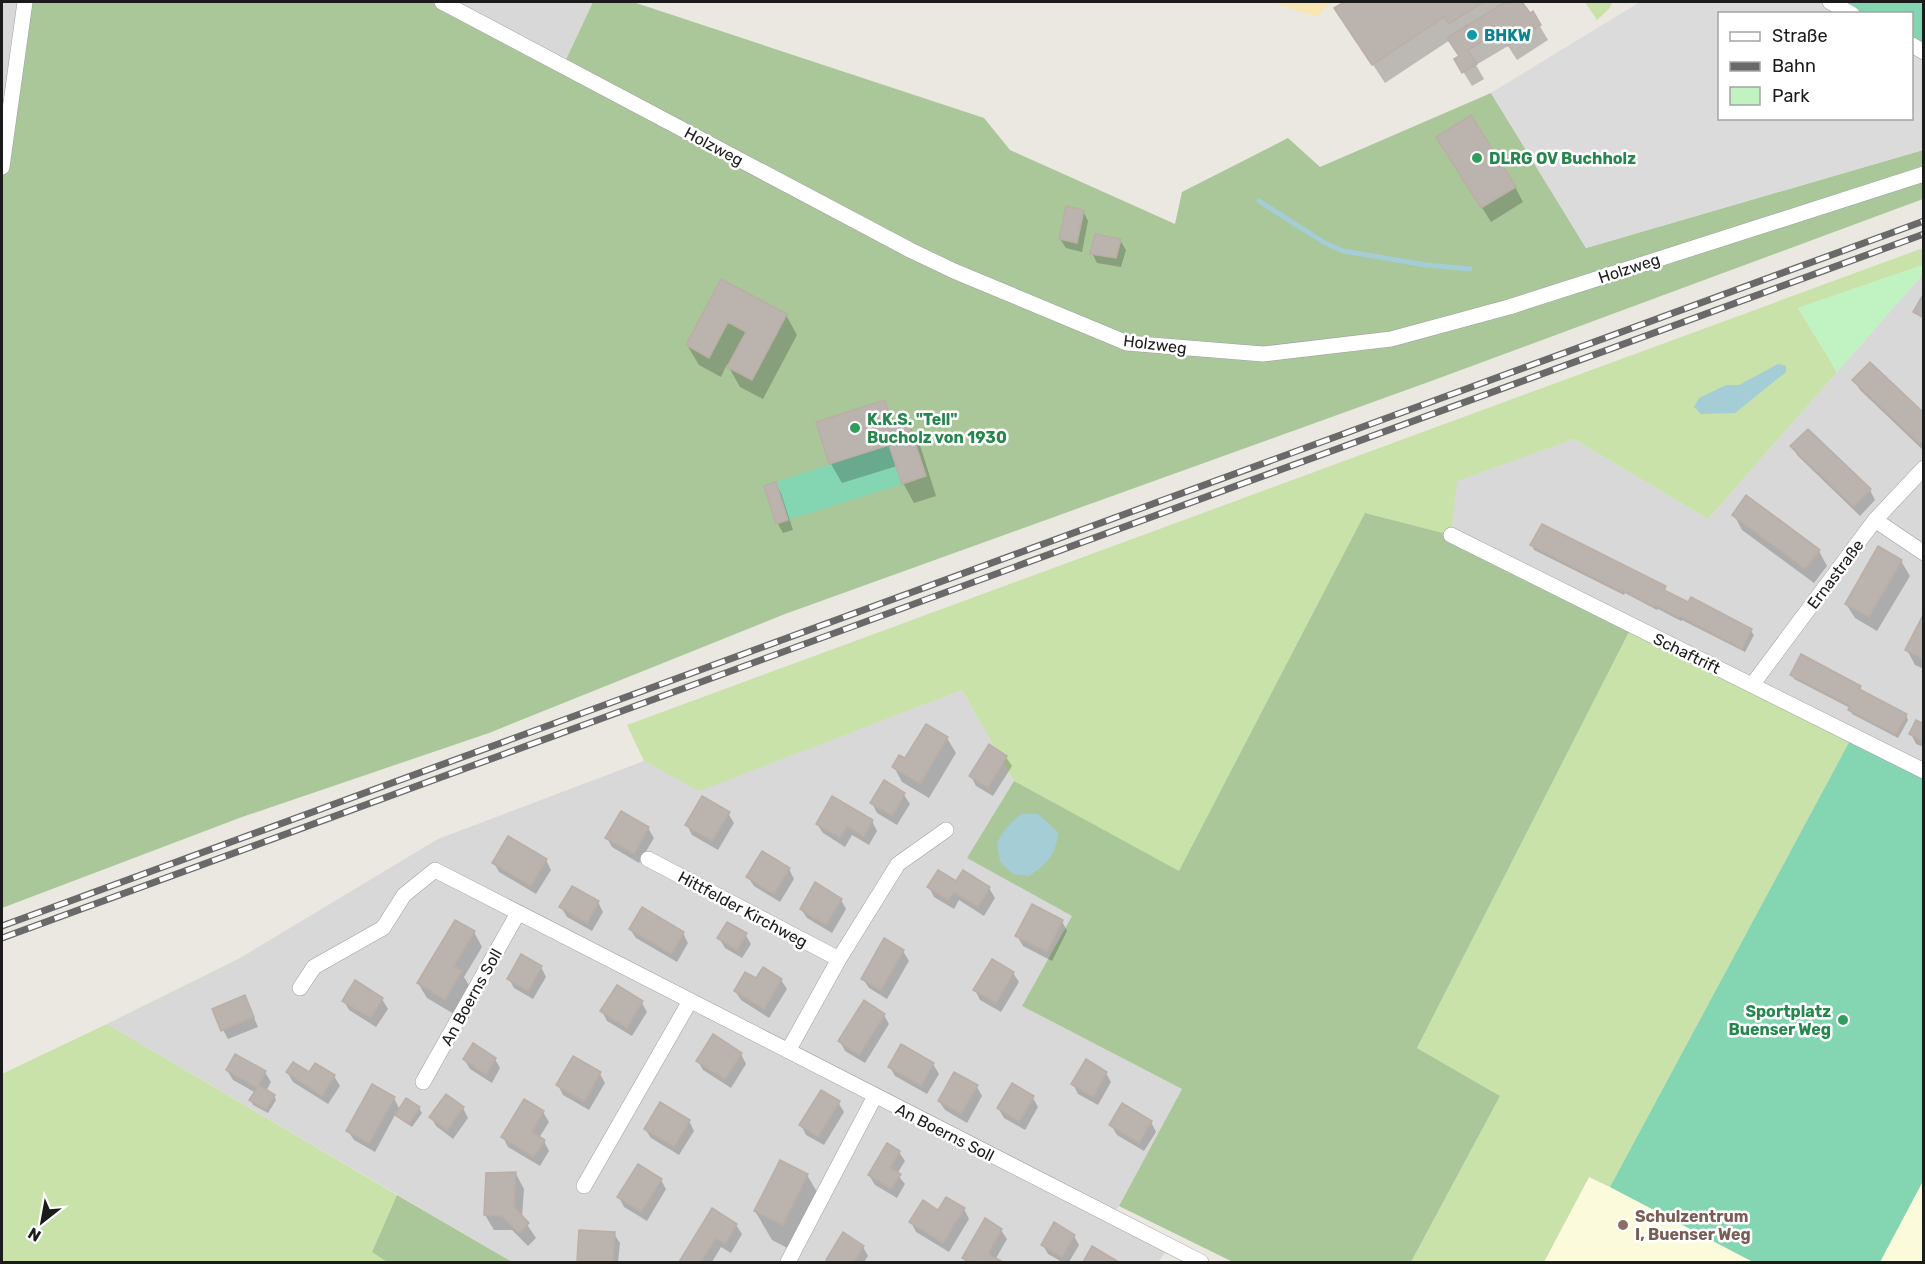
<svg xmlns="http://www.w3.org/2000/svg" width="1925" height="1264" font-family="Rubik,sans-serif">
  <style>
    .residential { fill: #d9d8d8 }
    .education { fill: #fbfada }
    .grass { fill: #c8e2aa }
    .forest { fill: #a9c799 }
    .sand { fill: #f8e6b2 }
    .park { fill: #c0f3c1 }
    .pitch { fill: #84d5b2 }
    .parking { fill: #dbdbdb }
    .water { fill: #a4cdd6 }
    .shadow { fill: #0003 }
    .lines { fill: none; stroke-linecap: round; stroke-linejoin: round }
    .stream { stroke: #a4cdd6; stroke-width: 5 }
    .building { fill: #bbb3ae; stroke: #bbaea5; stroke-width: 1.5 }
    .minor-casing { stroke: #9f9f9f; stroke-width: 16 }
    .minor { stroke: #fff; stroke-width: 15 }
    .rail-casing { stroke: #696969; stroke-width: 7 }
    .rail { stroke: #fff; stroke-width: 4.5; stroke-dasharray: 14; stroke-linecap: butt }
    .culture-dot { fill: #0f9aa8; stroke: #fff; stroke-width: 2 }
    .leisure-dot { fill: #2e9e5b; stroke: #fff; stroke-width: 2 }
    .education-dot { fill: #8d6e63; stroke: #fff; stroke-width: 2 }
    .labels { text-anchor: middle; stroke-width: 5; stroke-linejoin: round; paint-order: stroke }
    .culture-label { font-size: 16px; font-weight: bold; fill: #0d838f; stroke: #fff; text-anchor: start }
    .street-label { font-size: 16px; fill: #1b1b1b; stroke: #fff }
    .leisure-label { font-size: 16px; font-weight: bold; fill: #27864d; stroke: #fff; text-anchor: start }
    .education-label { font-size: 16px; font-weight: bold; fill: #785e54; stroke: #fff; text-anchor: start }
  </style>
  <rect width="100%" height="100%" fill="#ebe7e1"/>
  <!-- residential -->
  <path class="residential" d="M 2,2 L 25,2 L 2,167 Z
    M 442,2 L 593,2 L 563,66 Z
    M 1923,274 L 1923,771 L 1451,535 L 1456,481 L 1574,439 L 1708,519 Z
    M 962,690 L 1014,781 L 968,858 L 1072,916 L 1022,1006 L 1182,1089 L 1113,1217 L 1170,1247 L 1158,1262 L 512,1262 L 107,1024 L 240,958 L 438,839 L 644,761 L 700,790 Z"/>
  <!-- education -->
  <path class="education" d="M 1589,1177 L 1610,1187 L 1753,1262 L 1544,1262 Z
    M 1923,1181 L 1923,1262 L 1880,1262 Z"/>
  <!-- grass -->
  <path class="grass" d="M 1585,2 L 1610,2 L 1612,3 L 1609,9 L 1597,20 Z
    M 1923,248 L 1923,265 L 1798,308 L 1837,372 L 1708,519 L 1574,439 L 1457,481 L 1451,535 L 1365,513 L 1179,872 L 1014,781 L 962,690 L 699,791 L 644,761 L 627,725 Z
    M 1632,626 L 1853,735 L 1610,1187 L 1589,1177 L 1544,1262 L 1411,1262 L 1500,1096 L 1417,1048 Z
    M 107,1024 L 397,1195 L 372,1252 L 387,1262 L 2,1262 L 2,1074 Z"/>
  <!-- forest -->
  <path class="forest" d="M 25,2 L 442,2 L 563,66 L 593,2 L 633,2 L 984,118 L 1010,150 L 1175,224 L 1182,192 L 1288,138 L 1320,167 L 1491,93 L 1586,248 L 1923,150 L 1923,199 L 1434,380 L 785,614 L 489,733 L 242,817 L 2,908 L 2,167 Z
    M 1365,513 L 1451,535 L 1632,626 L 1417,1048 L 1500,1096 L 1411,1262 L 1233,1262 L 1119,1206 L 1182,1089 L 1022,1006 L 1072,916 L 967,858 L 1014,781 L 1179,871 Z
    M 397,1195 L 512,1262 L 387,1262 L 372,1252 Z"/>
  <!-- sand -->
  <path class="sand" d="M 1270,2 L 1334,2 L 1323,9 L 1318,17 Z"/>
  <!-- park -->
  <path class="park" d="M 1923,265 L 1923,274 L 1837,372 L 1798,308 Z"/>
  <!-- pitch -->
  <path class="pitch" d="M 1830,2 L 1923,2 L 1923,52 L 1912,45 L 1912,14 L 1852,13 Z
    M 889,445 L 902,484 L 788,520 L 776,482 Z
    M 1853,735 L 1923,771 L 1923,1181 L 1880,1262 L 1753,1262 L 1610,1187 Z"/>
  <!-- parking -->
  <path class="parking" d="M 1640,2 L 1830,2 L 1852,13 L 1720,14 L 1720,118 L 1912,118 L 1912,45 L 1923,52 L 1923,150 L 1586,248 L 1491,93 Z"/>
  <!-- water -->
  <path class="water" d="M 1778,364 L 1786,366 L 1786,372 L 1735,413 L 1701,414 L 1694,407 L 1699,398 L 1726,385 L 1739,385 Z
    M 1021,814 L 1038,814 L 1058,832 C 1056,855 1048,863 1029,876 L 1013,874 L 1000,862 L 997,842 L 1007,827 Z"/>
  <!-- shadow -->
  <path class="shadow" d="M 1347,2 L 1524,2 L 1522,3 L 1529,15 L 1532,13 L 1548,40 L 1517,60 L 1508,46 L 1476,65 L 1484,79 L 1472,86 L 1456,60 L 1460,57 L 1450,40 L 1385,83 L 1336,9 Z
    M 1447,152 L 1515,187 L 1523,202 L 1491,222 Z
    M 1083,211 L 1088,221 L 1082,252 L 1066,248 L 1060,239 Z
    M 1120,240 L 1126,250 L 1121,267 L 1097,263 L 1092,253 Z
    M 722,281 L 786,315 L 797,335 L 763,399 L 740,387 L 727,364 L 721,377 L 699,365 L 687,345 Z
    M 1854,380 L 1924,415 L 1924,451 L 1860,390 Z
    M 884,402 L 897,426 L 908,423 L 919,442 L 936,496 L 914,503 L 903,483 L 897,466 L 842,483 L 831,464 L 818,423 Z
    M 1808,431 L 1870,490 L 1875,500 L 1860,516 L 1798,456 L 1792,447 Z
    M 775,483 L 781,493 L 793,530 L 783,533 L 778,524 L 766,487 Z
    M 1734,515 L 1819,551 L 1827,566 L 1814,583 L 1742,530 Z
    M 1532,545 L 1665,588 L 1667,593 L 1751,631 L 1754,635 L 1745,652 L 1682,620 L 1681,621 L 1658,609 L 1657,610 L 1625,593 L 1624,595 L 1534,550 Z
    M 1901,561 L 1910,576 L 1877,631 L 1855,618 L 1846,604 Z
    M 1924,616 L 1924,669 L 1915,665 L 1907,650 Z
    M 1792,674 L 1860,687 L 1862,691 L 1906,715 L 1908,720 L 1898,738 L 1852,714 L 1850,708 L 1794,679 Z
    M 1924,726 L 1924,747 L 1916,744 L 1911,734 Z
    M 947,738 L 956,753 L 929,798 L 902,782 L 894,767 Z
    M 1006,757 L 1012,766 L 993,796 L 976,786 L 971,776 Z
    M 884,783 L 904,795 L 910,804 L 897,825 L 877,813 L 872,803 Z
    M 621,813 L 648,828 L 654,838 L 639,863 L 612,847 L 607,838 Z
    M 728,813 L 734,823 L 718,850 L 692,835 L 687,825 Z
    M 872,821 L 877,831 L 869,845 L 852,835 L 845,847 L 823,833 L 817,824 Z
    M 546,860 L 551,870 L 536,894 L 499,872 L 494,863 Z
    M 789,869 L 794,879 L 780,902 L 754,886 L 748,877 Z
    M 963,872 L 989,888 L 995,898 L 984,916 L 959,900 L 954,909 L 934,897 L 929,887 L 957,883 Z
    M 841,900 L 846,909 L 832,933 L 807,918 L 801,909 Z
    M 598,902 L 603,912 L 592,931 L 567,917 L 561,907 Z
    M 1062,921 L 1067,931 L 1052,961 L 1023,946 L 1017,936 Z
    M 630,929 L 683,933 L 688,943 L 677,962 L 636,938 Z
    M 474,932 L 482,947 L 464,977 L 470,987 L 454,1014 L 427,998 L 418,983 Z
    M 745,934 L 751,944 L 742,958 L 725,948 L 719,938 Z
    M 903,951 L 909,961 L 887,999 L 869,988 L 863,979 Z
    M 541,967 L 546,977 L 533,999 L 514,988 L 509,979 Z
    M 1013,973 L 1019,982 L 1001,1012 L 980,1000 L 975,990 Z
    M 756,980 L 781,980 L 787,989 L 769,1018 L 741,1000 L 735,991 Z
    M 382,999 L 388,1009 L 376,1027 L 349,1010 L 344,1001 Z
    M 642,1003 L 647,1012 L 632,1036 L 607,1021 L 602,1011 Z
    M 249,1006 L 258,1027 L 228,1039 L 223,1030 Z
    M 884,1015 L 889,1024 L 865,1063 L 845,1051 L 840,1041 Z
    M 902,1046 L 933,1064 L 939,1074 L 927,1094 L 895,1076 L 890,1067 Z
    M 741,1054 L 746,1064 L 731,1088 L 703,1070 L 698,1061 Z
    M 236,1056 L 265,1072 L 271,1082 L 266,1091 L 274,1096 L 276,1100 L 268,1113 L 253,1105 L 251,1100 L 256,1093 L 233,1080 L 227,1070 Z
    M 464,1059 L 495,1059 L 500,1068 L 492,1083 L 470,1069 Z
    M 287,1072 L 334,1076 L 340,1086 L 328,1104 L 293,1082 Z
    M 1106,1073 L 1111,1082 L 1098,1105 L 1078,1094 L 1073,1084 Z
    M 600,1074 L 605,1083 L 589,1110 L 563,1095 L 558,1085 Z
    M 977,1087 L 982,1096 L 967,1123 L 945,1110 L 939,1101 Z
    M 394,1098 L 400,1110 L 407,1100 L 419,1108 L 422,1113 L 412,1127 L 400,1119 L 396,1113 L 375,1152 L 354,1140 L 348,1131 Z
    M 1033,1098 L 1038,1107 L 1025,1130 L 1004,1118 L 998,1108 Z
    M 838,1102 L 844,1112 L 824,1145 L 806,1135 L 801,1125 Z
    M 463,1108 L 468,1118 L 453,1139 L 436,1126 L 431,1117 Z
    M 543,1112 L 549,1122 L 539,1138 L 544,1141 L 549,1151 L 540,1166 L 508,1147 L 503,1137 Z
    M 689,1121 L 694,1131 L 679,1155 L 651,1138 L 645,1129 Z
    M 1151,1122 L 1156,1132 L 1144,1151 L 1117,1135 L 1111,1125 Z
    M 899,1152 L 905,1161 L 897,1174 L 905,1184 L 897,1198 L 875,1185 L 869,1175 Z
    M 487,1174 L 516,1174 L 524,1189 L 522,1217 L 536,1238 L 528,1246 L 512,1230 L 494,1230 L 485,1215 Z
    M 807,1175 L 824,1204 L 799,1254 L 772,1240 L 755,1211 Z
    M 661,1180 L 666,1189 L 647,1221 L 624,1207 L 619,1197 Z
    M 964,1209 L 969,1219 L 949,1252 L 916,1232 L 911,1222 L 939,1212 Z
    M 712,1210 L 736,1225 L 742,1234 L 731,1253 L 721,1247 L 712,1262 L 681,1262 Z
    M 1001,1230 L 1007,1239 L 995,1260 L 1000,1262 L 966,1262 L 963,1258 Z
    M 614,1234 L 620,1243 L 618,1262 L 581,1262 L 579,1259 Z
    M 1074,1236 L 1079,1245 L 1069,1262 L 1062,1262 L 1048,1254 L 1043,1245 Z
    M 863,1247 L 868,1256 L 864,1262 L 829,1262 L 828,1260 Z"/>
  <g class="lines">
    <!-- stream -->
    <path class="stream" d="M 1259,201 L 1325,243 L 1343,251 L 1426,265 L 1470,269"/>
  </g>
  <!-- building -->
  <path class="building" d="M 1344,2 L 1483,2 L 1449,24 L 1444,17 L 1372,65 L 1334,8 Z
    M 1505,2 L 1522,2 L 1530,13 L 1533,11 L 1541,25 L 1507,46 L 1498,32 L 1468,50 L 1477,64 L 1462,73 L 1454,59 L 1459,56 L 1447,38 Z
    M 1471,115 L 1516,187 L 1481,208 L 1436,137 Z
    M 1066,206 L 1084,210 L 1077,243 L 1059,239 Z
    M 1095,234 L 1121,239 L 1116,258 L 1090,254 Z
    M 721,279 L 787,314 L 752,380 L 727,367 L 746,332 L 728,322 L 709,358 L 686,345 Z
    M 1924,293 L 1924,318 L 1913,312 Z
    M 1870,362 L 1924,413 L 1924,440 L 1920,444 L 1852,380 Z
    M 885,400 L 893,426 L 908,421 L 926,476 L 902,484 L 889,445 L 829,464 L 816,422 Z
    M 1808,429 L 1871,489 L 1854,507 L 1790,446 Z
    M 776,482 L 788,520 L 776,524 L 764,486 Z
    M 1746,495 L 1820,550 L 1805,569 L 1732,515 Z
    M 1542,524 L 1666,586 L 1664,590 L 1688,602 L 1691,597 L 1752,629 L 1742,649 L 1680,616 L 1679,618 L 1655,605 L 1654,607 L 1622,590 L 1622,592 L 1530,545 Z
    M 1878,546 L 1902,560 L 1869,617 L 1845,604 Z
    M 1924,613 L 1924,659 L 1905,650 Z
    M 1801,654 L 1861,686 L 1859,689 L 1907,714 L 1896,735 L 1848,710 L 1850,706 L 1790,675 Z
    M 1916,720 L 1924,724 L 1924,742 L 1909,734 Z
    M 926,724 L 948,737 L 920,784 L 892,767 L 899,755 L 905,758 Z
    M 989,744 L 1007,756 L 988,788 L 969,776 Z
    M 884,780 L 905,793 L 892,816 L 870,803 Z
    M 702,796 L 730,812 L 712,841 L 685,825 Z
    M 832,796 L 873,820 L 864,837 L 847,826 L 840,838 L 816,824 Z
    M 621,811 L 649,827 L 634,854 L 605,838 Z
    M 508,836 L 547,859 L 531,886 L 492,863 Z
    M 762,851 L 790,868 L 774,894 L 746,877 Z
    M 938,870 L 956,881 L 963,870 L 990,887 L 978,907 L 954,892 L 948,900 L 927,887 Z
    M 815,882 L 842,899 L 826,925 L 800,909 Z
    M 572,886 L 599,901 L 587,923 L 559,907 Z
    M 1032,904 L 1063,920 L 1047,952 L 1015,936 Z
    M 642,907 L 684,932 L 671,954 L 629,929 Z
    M 455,920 L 475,931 L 454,966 L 462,971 L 445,1000 L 417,983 Z
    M 727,922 L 747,933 L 737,950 L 717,938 Z
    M 884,938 L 904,950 L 881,990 L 861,979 Z
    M 521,954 L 542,966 L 528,991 L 507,979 Z
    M 992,959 L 1014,972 L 996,1003 L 973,990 Z
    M 763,967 L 782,979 L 764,1009 L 734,991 L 745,972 L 756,978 Z
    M 355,980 L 383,998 L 371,1018 L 342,1001 Z
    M 617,985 L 643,1001 L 627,1028 L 600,1011 Z
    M 245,995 L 254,1017 L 221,1031 L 212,1009 Z
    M 864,1000 L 885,1014 L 859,1055 L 838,1041 Z
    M 713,1034 L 742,1053 L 725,1079 L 696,1061 Z
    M 473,1043 L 496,1058 L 486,1075 L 463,1059 Z
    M 901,1044 L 934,1063 L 921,1086 L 888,1067 Z
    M 235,1054 L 266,1071 L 257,1088 L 226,1070 Z
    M 573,1056 L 601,1072 L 584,1102 L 556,1085 Z
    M 1086,1059 L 1107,1072 L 1093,1097 L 1071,1084 Z
    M 293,1062 L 309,1072 L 315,1063 L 335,1075 L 322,1096 L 286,1072 Z
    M 954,1072 L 978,1085 L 961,1114 L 938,1101 Z
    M 1012,1083 L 1034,1096 L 1019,1122 L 997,1108 Z
    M 372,1084 L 395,1097 L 369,1143 L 346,1131 Z
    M 259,1085 L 275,1095 L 266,1110 L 249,1100 Z
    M 821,1090 L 840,1101 L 818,1137 L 799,1125 Z
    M 446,1094 L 464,1107 L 447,1130 L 429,1117 Z
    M 406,1098 L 420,1107 L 409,1124 L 395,1115 Z
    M 524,1099 L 544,1111 L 532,1132 L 545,1140 L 534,1157 L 501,1137 Z
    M 660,1102 L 690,1120 L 674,1147 L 644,1129 Z
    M 1122,1103 L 1152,1121 L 1139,1143 L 1109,1125 Z
    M 887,1143 L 900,1151 L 890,1168 L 901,1174 L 891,1189 L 868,1175 Z
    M 780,1160 L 808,1174 L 783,1225 L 754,1211 Z
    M 638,1164 L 662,1179 L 641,1212 L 617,1197 Z
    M 516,1172 L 514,1207 L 529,1223 L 519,1233 L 502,1216 L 484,1215 L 486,1173 Z
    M 946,1197 L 965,1208 L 943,1243 L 909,1222 L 923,1200 L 938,1210 Z
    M 712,1208 L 737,1224 L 725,1244 L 716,1238 L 701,1262 L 679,1262 Z
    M 985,1218 L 1002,1229 L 988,1254 L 1003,1262 L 969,1262 L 962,1258 Z
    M 1054,1222 L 1075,1235 L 1062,1257 L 1041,1245 Z
    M 579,1230 L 615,1232 L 613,1262 L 577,1260 Z
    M 843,1232 L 864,1246 L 855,1260 L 858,1262 L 831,1262 L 826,1260 Z
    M 1092,1246 L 1117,1261 L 1115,1262 L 1083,1262 Z"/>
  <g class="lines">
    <!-- minor casing -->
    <g class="minor-casing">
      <path id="minor" d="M 442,2 L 910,250 L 954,271 L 1127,343 L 1263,354 L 1391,339 L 1509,307 L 1924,174
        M 1830,2 L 1852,14
        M 1912,45 L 1924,52
        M 2,167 L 25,2
        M 1875,520 L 1924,553
        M 1451,535 L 1924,771
        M 1752,685 L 1875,520 L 1924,468
        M 648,859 L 839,959
        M 300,988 L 314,967 L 383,928 L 404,895 L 435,870 L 1201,1262
        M 788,1051 L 839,959 L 898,864 L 946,830
        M 423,1082 L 518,913
        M 584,1186 L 690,1001
        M 788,1262 L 875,1096"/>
    </g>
    <!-- minor -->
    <use href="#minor" class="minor"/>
    <!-- rail casing -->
    <g class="rail-casing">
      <path id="rail" d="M 2,926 L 1924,221
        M 2,938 L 1924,234"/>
    </g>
    <!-- rail -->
    <use href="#rail" class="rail"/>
  </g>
  <!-- markers -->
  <circle class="culture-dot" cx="1472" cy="35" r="6"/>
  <g class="leisure-dot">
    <circle cx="1477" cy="158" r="6"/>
    <circle cx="855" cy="428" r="6"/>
    <circle cx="1843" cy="1020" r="6"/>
  </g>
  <circle class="education-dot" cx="1623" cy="1225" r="6"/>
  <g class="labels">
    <!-- culture labels -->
    <g class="culture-label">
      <text x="1484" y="41">BHKW</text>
    </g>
    <!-- street labels -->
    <g class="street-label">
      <text transform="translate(714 146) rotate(28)" y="6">Holzweg</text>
      <text transform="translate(1629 268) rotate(-18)" y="6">Holzweg</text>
      <text transform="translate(1155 344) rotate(7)" y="6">Holzweg</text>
      <text transform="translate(1835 574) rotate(-53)" y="6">Ernastraße</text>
      <text transform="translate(1687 653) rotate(26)" y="6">Schaftrift</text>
      <text transform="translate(743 909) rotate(28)" y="6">Hittfelder Kirchweg</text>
      <text transform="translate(471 997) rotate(-61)" y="6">An Boerns Soll</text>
      <text transform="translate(945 1132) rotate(27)" y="6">An Boerns Soll</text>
    </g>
    <!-- leisure labels -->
    <g class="leisure-label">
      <text x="1489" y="164">DLRG OV Buchholz</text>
      <text x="867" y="425">K.K.S. "Tell"<tspan x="867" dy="18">Bucholz von 1930</tspan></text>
      <text x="1831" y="1017" text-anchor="end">Sportplatz<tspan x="1831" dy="18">Buenser Weg</tspan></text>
    </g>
    <!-- education labels -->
    <g class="education-label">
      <text x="1635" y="1222">Schulzentrum<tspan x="1635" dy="18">I, Buenser Weg</tspan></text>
    </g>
  </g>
  <!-- border -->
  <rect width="1925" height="1264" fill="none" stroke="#1b1b1b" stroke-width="6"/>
  <!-- legend -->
  <rect x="1718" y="12" width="195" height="108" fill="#ffffff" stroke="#a4a4a4" stroke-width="1.5"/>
  <rect x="1730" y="32" width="30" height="9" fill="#ffffff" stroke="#a4a4a4" stroke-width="1.5"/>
  <text x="1772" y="42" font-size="18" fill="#1b1b1b">Straße</text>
  <rect x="1730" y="62" width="30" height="9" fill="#696969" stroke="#a4a4a4" stroke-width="1.5"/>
  <text x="1772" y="72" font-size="18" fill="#1b1b1b">Bahn</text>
  <rect x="1730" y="87" width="30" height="18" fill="#c0f3c1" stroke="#a4a4a4" stroke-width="1.5"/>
  <text x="1772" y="102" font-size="18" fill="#1b1b1b">Park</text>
  <!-- north arrow -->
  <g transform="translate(42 1222) rotate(211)" stroke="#ffffff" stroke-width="4.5" paint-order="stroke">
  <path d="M0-4.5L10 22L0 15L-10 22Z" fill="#1b1b1b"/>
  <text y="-9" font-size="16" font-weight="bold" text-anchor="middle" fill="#1b1b1b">N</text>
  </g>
</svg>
